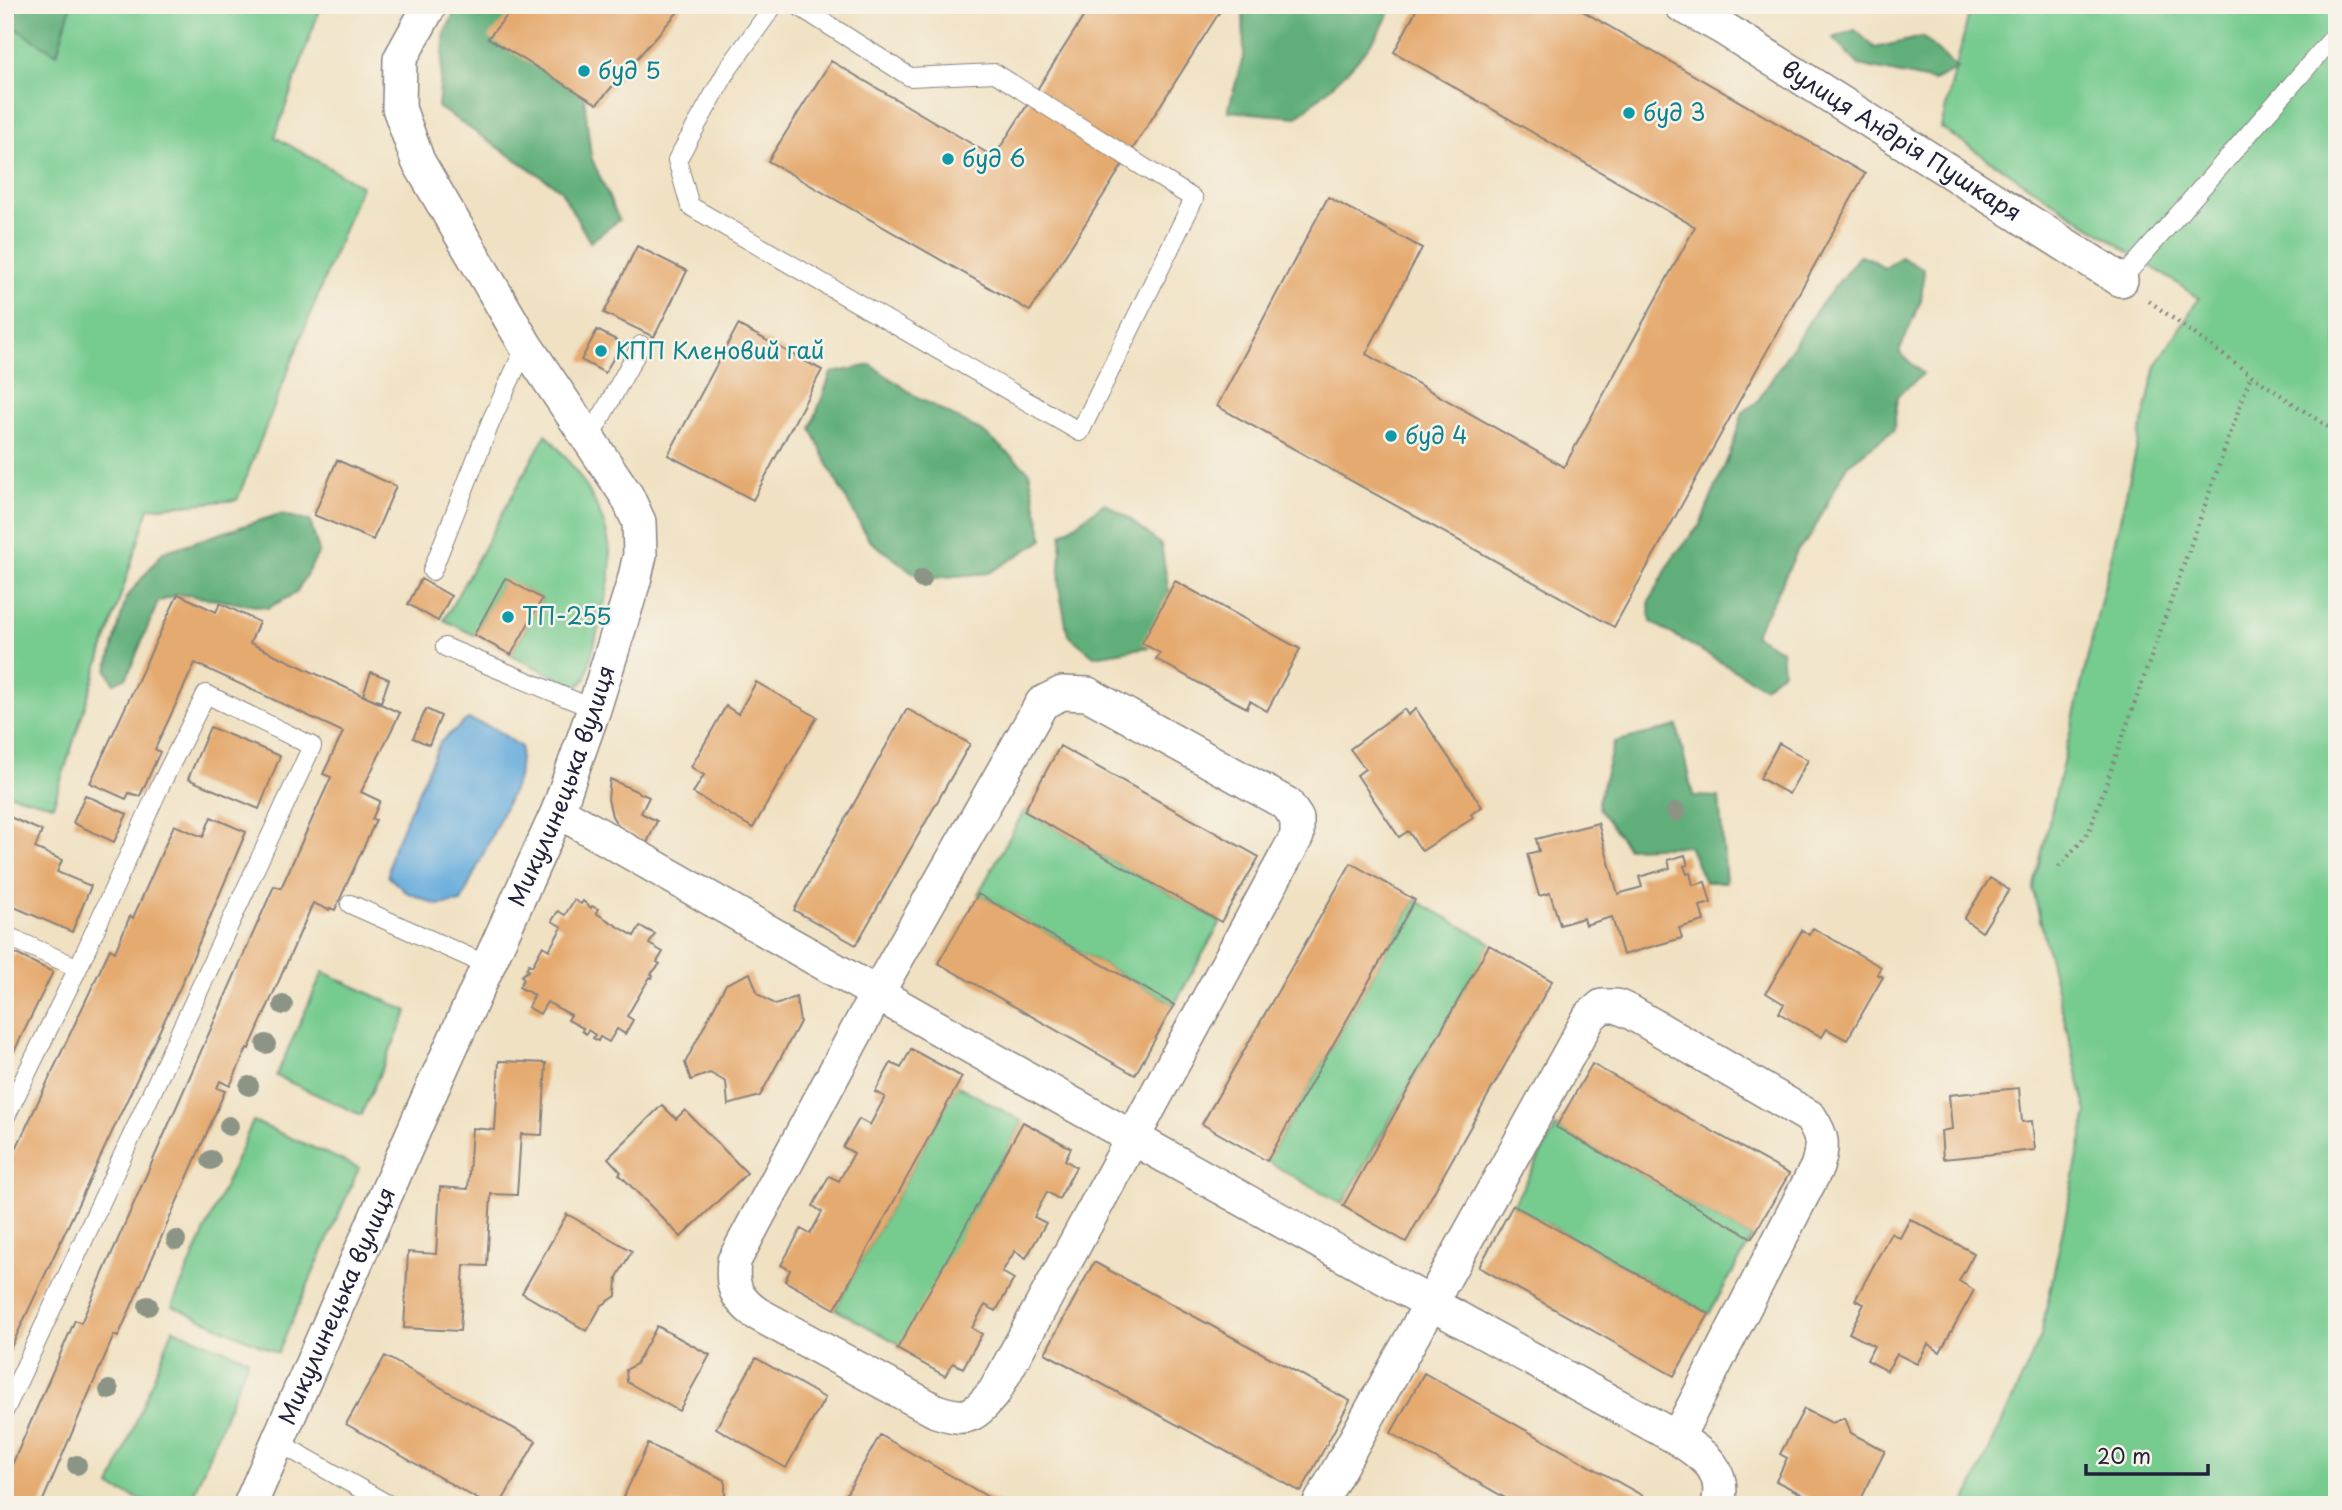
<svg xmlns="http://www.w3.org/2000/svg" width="2342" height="1510" font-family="'Playpen Sans',sans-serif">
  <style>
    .green { fill: #76cb8f; stroke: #4c7665; stroke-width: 2 }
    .forest { fill: #60af7a; stroke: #41685a; stroke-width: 2 }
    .water { fill: #65abdb; stroke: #44668b; stroke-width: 2 }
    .building { fill: #e5aa6f }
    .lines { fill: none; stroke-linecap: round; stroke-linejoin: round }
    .lane-casing { stroke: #89827e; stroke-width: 20 }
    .street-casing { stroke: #89827e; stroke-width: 36 }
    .path { stroke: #89827e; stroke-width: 4.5; stroke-dasharray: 2 5; stroke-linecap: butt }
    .lane { stroke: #fff; stroke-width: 18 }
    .street { stroke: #fff; stroke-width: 33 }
    .tree { fill: #8c9486 }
    .culture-dot { fill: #0f9aa8; stroke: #f7f3e8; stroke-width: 2.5 }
    .labels { text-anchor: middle; stroke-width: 5; stroke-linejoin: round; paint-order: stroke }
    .culture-label { font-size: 23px; fill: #0d838f; stroke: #f7f3e8; text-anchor: start }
    .street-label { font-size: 23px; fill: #22223b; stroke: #f7f3e8 }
  </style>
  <rect width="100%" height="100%" fill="#f7f3e8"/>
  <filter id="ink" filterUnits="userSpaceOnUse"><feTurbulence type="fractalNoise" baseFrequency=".0143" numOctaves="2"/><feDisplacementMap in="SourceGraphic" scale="14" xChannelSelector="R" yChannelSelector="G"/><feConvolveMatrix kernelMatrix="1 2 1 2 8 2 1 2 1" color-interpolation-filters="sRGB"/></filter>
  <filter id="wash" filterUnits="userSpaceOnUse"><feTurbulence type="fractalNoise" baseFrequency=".00686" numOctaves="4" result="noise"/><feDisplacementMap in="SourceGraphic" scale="28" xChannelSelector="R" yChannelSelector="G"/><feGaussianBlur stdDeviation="1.57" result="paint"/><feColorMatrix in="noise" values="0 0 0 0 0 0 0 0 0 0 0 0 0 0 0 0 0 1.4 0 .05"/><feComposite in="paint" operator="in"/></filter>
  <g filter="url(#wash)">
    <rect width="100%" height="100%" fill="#f0e1c2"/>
    <!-- green -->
    <path class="green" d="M 24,5 L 321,5 L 275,137 L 361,186 L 237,500 L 149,508 L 53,805 L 5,793 L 5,44 Z
      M 1971,5 L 2337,5 L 2337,1505 L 1964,1505 L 2040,1339 L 2087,1113 L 2033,890 L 2156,366 L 2199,298 L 1941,128 Z
      M 546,434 C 579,471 615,520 610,573 C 606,605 593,646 586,678 L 580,685 L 574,686 L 511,655 L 542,599 L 505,579 L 474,635 L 444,620 Z
      M 1024,811 L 1221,922 L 1174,1005 L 978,894 Z
      M 1415,900 L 1491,943 L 1342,1204 L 1267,1161 Z
      M 323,972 L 408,1011 L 361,1115 L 276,1076 Z
      M 957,1085 L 1023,1122 L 901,1345 L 835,1309 Z
      M 253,1121 L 359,1168 L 278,1353 L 172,1306 Z
      M 1556,1127 L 1752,1238 L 1709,1314 L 1513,1205 Z
      M 173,1329 L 248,1359 L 189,1505 L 154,1505 L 110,1487 Z"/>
    <!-- forest -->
    <path class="forest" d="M 12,5 L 71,5 L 57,54 L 5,22 Z
      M 458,5 L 636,5 L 583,88 L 591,157 L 619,220 L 590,242 L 560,189 L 438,107 L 445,33 Z
      M 1243,5 L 1393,5 C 1375,50 1333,86 1297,117 L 1228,111 L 1244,54 Z
      M 1855,30 L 1875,48 L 1922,37 L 1958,69 L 1934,81 L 1859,65 L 1833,38 Z
      M 1860,255 L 1873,260 L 1884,269 L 1901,257 L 1924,269 L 1921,300 L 1899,352 L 1923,374 L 1897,396 L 1894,430 L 1847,465 L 1810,537 L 1797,551 L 1775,598 L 1754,635 L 1781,650 L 1783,671 L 1764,687 L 1651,622 L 1649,603 L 1673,557 L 1700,525 L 1730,453 L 1743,412 L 1757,402 L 1815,312 Z
      M 871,365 L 917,397 L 983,432 L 1029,471 L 1043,540 L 989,573 L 922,579 L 869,540 L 834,477 L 811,428 L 831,373 Z
      M 1105,503 L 1129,518 L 1161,545 L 1170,598 L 1154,646 L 1094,656 L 1068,635 L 1059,587 L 1062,534 Z
      M 280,514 L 310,521 L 319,552 L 296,593 L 268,608 L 179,594 L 158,602 L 127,677 L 114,683 L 107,670 L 126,598 L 163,552 Z
      M 1677,726 L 1693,796 L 1719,797 L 1726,882 L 1705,882 L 1689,846 L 1628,848 L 1600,810 L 1598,802 L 1614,742 Z"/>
    <!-- water -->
    <path class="water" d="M 468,719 L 495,729 L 521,747 L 518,779 L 461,902 L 437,905 L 406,892 L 388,876 L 391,854 L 440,742 Z"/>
    <g id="blocks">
      <!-- building -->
      <path class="building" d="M 516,5 L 684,5 L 597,104 L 488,38 Z
        M 1091,5 L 1224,5 L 1030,311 L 768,161 L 831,61 L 994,157 Z
        M 1419,5 L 1572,5 L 1865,174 L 1614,627 L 1217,406 L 1328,197 L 1422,248 L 1366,354 L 1564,467 L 1695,227 L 1394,52 Z
        M 637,246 L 687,271 L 654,337 L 604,313 Z
        M 738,325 L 822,370 L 753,500 L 668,455 Z
        M 597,330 L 622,343 L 605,373 L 581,360 Z
        M 337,460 L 396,486 L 373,540 L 314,515 Z
        M 505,578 L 542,599 L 511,655 L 474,635 Z
        M 421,579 L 451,596 L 438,621 L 408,604 Z
        M 1175,581 L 1300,649 L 1267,711 L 1250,701 L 1247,708 L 1199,683 L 1156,659 L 1160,653 L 1142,643 Z
        M 178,594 L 216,612 L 220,603 L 259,622 L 250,643 L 400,713 L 361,792 L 380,801 L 372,819 L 376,820 L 335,910 L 330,908 L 329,910 L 313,903 L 249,1049 L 247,1048 L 230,1086 L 220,1081 L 217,1088 L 225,1091 L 118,1337 L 114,1335 L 41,1505 L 5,1505 L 5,1481 L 75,1320 L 81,1323 L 274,886 L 281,888 L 331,777 L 323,774 L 343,732 L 195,663 L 155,749 L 160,752 L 140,796 L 129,793 L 126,799 L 90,783 Z
        M 371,672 L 389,679 L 381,702 L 363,695 Z
        M 756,682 L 817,717 L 753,828 L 693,793 L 704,775 L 691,767 L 726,706 L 738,714 Z
        M 426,709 L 441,716 L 429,745 L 413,738 Z
        M 907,709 L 970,744 L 856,945 L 794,910 Z
        M 1404,709 L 1408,715 L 1416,709 L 1482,807 L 1471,814 L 1473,818 L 1422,851 L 1408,831 L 1399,837 L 1357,775 L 1365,769 L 1350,749 Z
        M 210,727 L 280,756 L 259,809 L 188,779 Z
        M 1779,743 L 1808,760 L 1789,794 L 1760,778 Z
        M 1060,746 L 1259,857 L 1221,922 L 1024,811 Z
        M 610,779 L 649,797 L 641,813 L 657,821 L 647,843 L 619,827 L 612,816 L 608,799 Z
        M 85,795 L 127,814 L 114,842 L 73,823 Z
        M 5,815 L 42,831 L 35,848 L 62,860 L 57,872 L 91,886 L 72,932 L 5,903 Z
        M 211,817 L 246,832 L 182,983 L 5,1360 L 5,1172 L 110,949 L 115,952 L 130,916 L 133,918 L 174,825 L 203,837 Z
        M 1598,823 L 1618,894 L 1642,887 L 1639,877 L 1670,868 L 1668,860 L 1685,855 L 1688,865 L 1684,866 L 1687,874 L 1690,873 L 1693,885 L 1705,882 L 1711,903 L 1700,906 L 1704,921 L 1679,928 L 1682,938 L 1623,955 L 1612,917 L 1585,925 L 1583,918 L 1560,925 L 1550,893 L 1539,896 L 1527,854 L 1539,851 L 1536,839 Z
        M 1351,863 L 1415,900 L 1267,1161 L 1202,1124 Z
        M 1990,878 L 2009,890 L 1982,932 L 1964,919 Z
        M 978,894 L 1174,1005 L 1135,1075 L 938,963 Z
        M 574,900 L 581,904 L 583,901 L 591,908 L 592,906 L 598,909 L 596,913 L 634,936 L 640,926 L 655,934 L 649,944 L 663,952 L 657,962 L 660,964 L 651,974 L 653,975 L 652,978 L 650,977 L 627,1016 L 633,1020 L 625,1034 L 617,1029 L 609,1042 L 600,1037 L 598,1041 L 593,1038 L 595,1035 L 588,1030 L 586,1034 L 582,1031 L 583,1028 L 568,1020 L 571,1015 L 547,1002 L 540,1014 L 528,1007 L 534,995 L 519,987 L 524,978 L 521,976 L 529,970 L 526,969 L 529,964 L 532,966 L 543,946 L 549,950 L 562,927 L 552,921 L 558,911 L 565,915 Z
        M 1813,928 L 1881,967 L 1877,974 L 1883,977 L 1847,1040 L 1827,1029 L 1822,1037 L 1799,1025 L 1779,1013 L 1784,1004 L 1766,993 L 1802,930 L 1809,935 Z
        M 1489,945 L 1552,981 L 1406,1242 L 1343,1206 Z
        M 14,953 L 53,972 L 5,1070 L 5,957 L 11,960 Z
        M 750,973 L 758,994 L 776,1005 L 796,997 L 800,1022 L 760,1096 L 728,1105 L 726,1082 L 710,1073 L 691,1080 L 685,1063 L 726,984 Z
        M 911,1049 L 962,1077 L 835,1309 L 785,1281 L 790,1270 L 781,1265 L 801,1229 L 810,1234 L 822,1212 L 813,1206 L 829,1176 L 839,1181 L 854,1153 L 843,1147 L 859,1119 L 870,1125 L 885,1097 L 875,1092 L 891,1063 L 901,1068 Z
        M 499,1061 L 546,1063 L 542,1135 L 521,1134 L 517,1195 L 491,1194 L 487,1266 L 464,1265 L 460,1331 L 404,1328 L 408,1252 L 436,1254 L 440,1187 L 468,1189 L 472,1128 L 495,1130 Z
        M 1592,1064 L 1789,1174 L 1752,1238 L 1556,1127 Z
        M 2019,1088 L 2022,1122 L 2032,1121 L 2035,1150 L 1943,1159 L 1941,1131 L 1952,1129 L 1949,1095 Z
        M 662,1105 L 676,1119 L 685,1110 L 747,1173 L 681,1237 L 619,1174 L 621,1172 L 608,1158 Z
        M 1023,1122 L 1071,1148 L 1065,1160 L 1076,1167 L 1059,1199 L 1047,1192 L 1034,1217 L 1046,1223 L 1026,1258 L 1015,1251 L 1002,1272 L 1014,1279 L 996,1311 L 985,1305 L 972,1328 L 982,1334 L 963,1368 L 953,1363 L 945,1376 L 897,1349 Z
        M 1513,1205 L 1709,1314 L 1674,1376 L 1479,1267 Z
        M 567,1214 L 632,1251 L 617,1277 L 616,1296 L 601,1306 L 587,1331 L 522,1293 Z
        M 1910,1219 L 1974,1253 L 1959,1281 L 1974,1290 L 1940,1352 L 1928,1344 L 1917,1364 L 1897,1354 L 1887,1371 L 1867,1360 L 1874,1346 L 1849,1333 L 1864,1304 L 1855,1300 L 1891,1233 L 1900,1238 Z
        M 1094,1262 L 1350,1401 L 1301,1492 L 1045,1353 Z
        M 657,1326 L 710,1355 L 679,1411 L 627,1382 L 626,1370 L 636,1364 Z
        M 385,1356 L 536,1441 L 500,1505 L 488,1505 L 346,1424 Z
        M 756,1358 L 825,1398 L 786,1468 L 716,1428 Z
        M 1424,1373 L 1659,1505 L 1518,1505 L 1391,1433 Z
        M 1804,1409 L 1832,1423 L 1845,1418 L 1851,1433 L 1885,1451 L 1858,1505 L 1823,1505 L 1776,1481 L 1787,1458 L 1780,1454 Z
        M 880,1435 L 1002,1505 L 840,1505 Z
        M 648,1444 L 725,1480 L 725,1499 L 717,1505 L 620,1505 Z"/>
    </g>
  </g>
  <g filter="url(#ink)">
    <use href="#blocks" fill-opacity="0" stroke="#89827e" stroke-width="2"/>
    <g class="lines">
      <!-- lane casing -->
      <g class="lane-casing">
        <path id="lane" d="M 774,5 L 728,69 L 677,160 L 690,206 L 1080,432 L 1194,199 L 995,73 L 910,77 L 797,5
          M 2121,280 L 2337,33
          M 589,439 L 641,345
          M 432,571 L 491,421 L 526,346
          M 445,647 L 594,709
          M 350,904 L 489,966
          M 5,935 L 78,968 L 5,1118
          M 5,1410 L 312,746 L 206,694 L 159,788 L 78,968
          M 278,1442 L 389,1505"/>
      </g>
      <!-- street casing -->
      <g class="street-casing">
        <g id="street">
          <path id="s1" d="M 1681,5 L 1723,28 L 2121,280"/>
          <path d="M 1062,693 L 1088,694 L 1287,804 L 1297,819 L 1297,836 L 995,1391 C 974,1416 969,1422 936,1411 L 756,1313 C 736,1298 731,1287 734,1261 L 876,995 L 1042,703 Z"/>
          <path d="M 558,811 C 929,1025 1301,1234 1677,1438 C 1703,1455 1727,1469 1718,1505"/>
          <path id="s2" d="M 250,1505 L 428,1098 L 558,811 L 594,709 L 634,581 L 640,555 L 639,522 L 627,496 L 526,346 L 418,161 L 399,108 L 400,59 L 430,5"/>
          <path d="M 1319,1505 L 1590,1016 L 1602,1006 L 1617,1006 L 1632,1013 L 1810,1117 C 1823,1137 1824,1144 1817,1167 L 1677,1438"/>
        </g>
      </g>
      <!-- path -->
      <path class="path" d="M 2149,301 L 2251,375 L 2337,433
        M 2059,867 L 2089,832 L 2251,375"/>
      <!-- lane -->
      <use href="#lane" class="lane"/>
      <!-- street -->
      <use href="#street" class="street"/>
    </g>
    <!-- trees -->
    <g class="tree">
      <circle cx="922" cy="579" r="10"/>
      <circle cx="1676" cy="812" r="10"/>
      <circle cx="283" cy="1005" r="10"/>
      <circle cx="266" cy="1044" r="10"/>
      <circle cx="249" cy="1086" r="10"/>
      <circle cx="229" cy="1126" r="10"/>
      <circle cx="211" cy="1160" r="10"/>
      <circle cx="176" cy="1240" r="10"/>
      <circle cx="148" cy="1306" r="10"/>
      <circle cx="109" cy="1390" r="10"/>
      <circle cx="77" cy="1465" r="10"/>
    </g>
  </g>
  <!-- markers -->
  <g class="culture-dot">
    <circle cx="584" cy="71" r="7"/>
    <circle cx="1629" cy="113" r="7"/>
    <circle cx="948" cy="159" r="7"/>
    <circle cx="601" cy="351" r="7"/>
    <circle cx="1391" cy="436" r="7"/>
    <circle cx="508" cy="617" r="7"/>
  </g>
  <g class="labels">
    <!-- culture labels -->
    <g class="culture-label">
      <text x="598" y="79">буд 5</text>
      <text x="1643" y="121">буд 3</text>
      <text x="962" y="167">буд 6</text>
      <text x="615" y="359">КПП Кленовий гай</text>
      <text x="1405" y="444">буд 4</text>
      <text x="522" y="625">ТП-255</text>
    </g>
    <!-- street labels -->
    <g class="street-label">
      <text dy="8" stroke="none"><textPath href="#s1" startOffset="259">вулиця Андрія Пушкаря</textPath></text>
      <text dy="8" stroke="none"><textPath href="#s2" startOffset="784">Микулинецька вулиця</textPath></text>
      <text dy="8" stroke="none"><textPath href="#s2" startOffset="217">Микулинецька вулиця</textPath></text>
    </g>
  </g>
  <!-- margin -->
  <rect width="2342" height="1510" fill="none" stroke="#f7f3e8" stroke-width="28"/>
  <!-- scale -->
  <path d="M2086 1464v10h122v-10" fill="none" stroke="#22223b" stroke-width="3.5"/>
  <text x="2097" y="1464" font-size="21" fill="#22223b" stroke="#f7f3e8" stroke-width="5" paint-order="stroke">20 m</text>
</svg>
